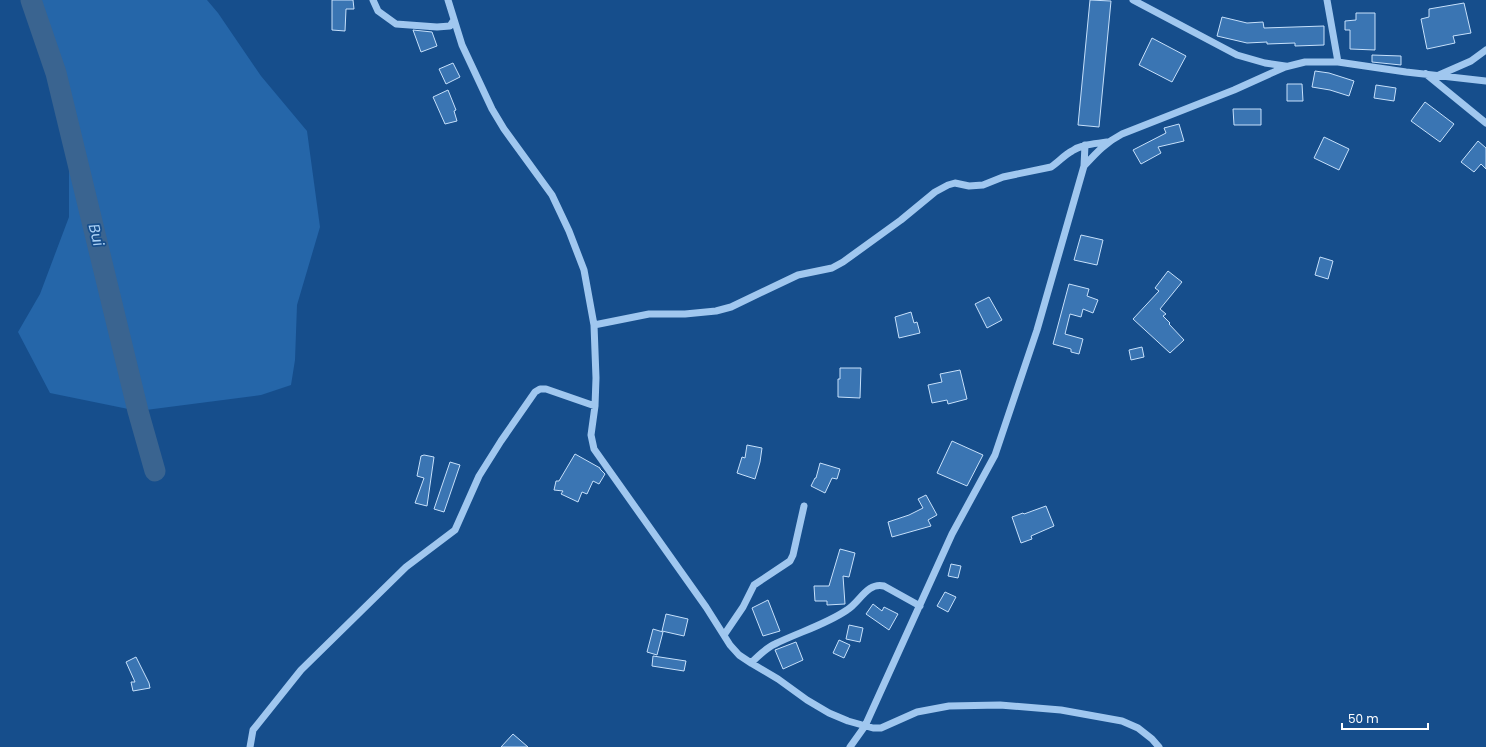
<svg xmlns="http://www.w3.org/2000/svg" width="1486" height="747" font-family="Poppins,sans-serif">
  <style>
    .green { fill: #2566a9 }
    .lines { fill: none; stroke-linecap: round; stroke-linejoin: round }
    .river { stroke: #3a6490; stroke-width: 21 }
    .building { fill: #3a75b3; stroke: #c6e0fb }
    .minor { stroke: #a0c7ef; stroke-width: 7 }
    .labels { text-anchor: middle; stroke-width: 3.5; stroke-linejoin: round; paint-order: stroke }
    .water-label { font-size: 15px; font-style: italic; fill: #abd1f6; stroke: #164e8c }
  </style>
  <rect width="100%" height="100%" fill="#164e8c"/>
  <!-- green -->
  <path class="green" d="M 28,0 L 207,0 L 218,13 L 261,76 L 307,131 L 320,227 L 297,305 L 295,360 L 291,385 L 261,395 L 138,411 L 50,393 L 18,332 L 40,294 L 69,217 L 69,152 L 56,73 L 28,8 Z"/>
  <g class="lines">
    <!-- river -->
    <path class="river" d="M 31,0 L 56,73 L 138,411 L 155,471"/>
  </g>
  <!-- building -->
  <path class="building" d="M 332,0 L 353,0 L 354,9 L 346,9 L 345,31 L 332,30 Z
    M 1090,0 L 1111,1 L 1099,127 L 1078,125 Z
    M 1464,3 L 1471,33 L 1453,36 L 1455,43 L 1427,49 L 1421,19 L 1429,17 L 1429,9 Z
    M 1356,13 L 1375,13 L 1375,50 L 1350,49 L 1350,30 L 1345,30 L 1345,21 L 1356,20 Z
    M 1222,17 L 1247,23 L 1263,22 L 1264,28 L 1324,26 L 1324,45 L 1295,46 L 1295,43 L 1267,44 L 1267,42 L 1247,43 L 1217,36 Z
    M 413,30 L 432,32 L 437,46 L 421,52 Z
    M 1152,38 L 1186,56 L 1172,82 L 1139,65 Z
    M 1372,55 L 1401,56 L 1401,65 L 1372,62 Z
    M 453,63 L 460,77 L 446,84 L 439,69 Z
    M 1315,71 L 1329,73 L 1354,81 L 1349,96 L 1330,90 L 1312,87 Z
    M 1287,84 L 1302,84 L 1303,101 L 1287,101 Z
    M 1376,85 L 1396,88 L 1394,101 L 1374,98 Z
    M 448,90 L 456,110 L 454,111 L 457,121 L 445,124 L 433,97 Z
    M 1425,102 L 1454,124 L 1440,142 L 1411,121 Z
    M 1233,109 L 1261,109 L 1261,125 L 1234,125 Z
    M 1179,124 L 1184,141 L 1158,147 L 1161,153 L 1141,164 L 1133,150 L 1166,133 L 1164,128 Z
    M 1324,137 L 1349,149 L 1339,170 L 1314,158 Z
    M 1478,141 L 1486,148 L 1486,169 L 1481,164 L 1474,172 L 1461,162 Z
    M 1081,235 L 1103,240 L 1097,265 L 1074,260 Z
    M 1320,257 L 1333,261 L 1328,279 L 1315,275 Z
    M 1168,271 L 1182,282 L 1160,309 L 1166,314 L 1163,316 L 1170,323 L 1169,324 L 1184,340 L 1170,353 L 1133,319 L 1159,291 L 1155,288 Z
    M 1069,284 L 1089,289 L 1087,296 L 1098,300 L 1093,313 L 1083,309 L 1081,317 L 1070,314 L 1065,334 L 1083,339 L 1079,354 L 1071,352 L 1071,349 L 1053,344 Z
    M 989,297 L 1002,320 L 987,328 L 975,304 Z
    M 911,312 L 914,323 L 917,322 L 920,333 L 899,338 L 895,317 Z
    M 1142,347 L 1144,357 L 1131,360 L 1129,350 Z
    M 840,368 L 861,368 L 860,398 L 838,397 L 838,379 L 840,379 Z
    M 960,370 L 967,399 L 948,404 L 947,400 L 932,403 L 928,385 L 942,382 L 940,374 Z
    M 952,441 L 983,455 L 967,486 L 937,473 Z
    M 747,445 L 762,448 L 760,462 L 755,479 L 737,473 L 742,457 L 745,458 Z
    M 575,454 L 600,468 L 600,469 L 605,474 L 599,484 L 593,481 L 587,494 L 582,492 L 578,502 L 561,494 L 563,491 L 554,490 L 556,481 L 559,481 Z
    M 424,455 L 434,457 L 427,506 L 415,503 L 424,478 L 417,476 L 421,456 Z
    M 450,462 L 460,465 L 444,512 L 434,509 Z
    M 820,463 L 840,469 L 837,479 L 832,478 L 825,493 L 811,486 L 815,478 L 816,478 Z
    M 926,495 L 937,515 L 928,520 L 931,526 L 892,537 L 888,522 L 909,515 L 923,508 L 918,499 Z
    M 1046,506 L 1054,526 L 1031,536 L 1032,539 L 1021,543 L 1012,517 L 1023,513 L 1024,514 Z
    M 840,549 L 855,553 L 849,577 L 843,576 L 845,604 L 827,605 L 827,601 L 815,601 L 814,586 L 829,586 Z
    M 951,564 L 961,566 L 958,578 L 948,576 Z
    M 945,592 L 956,597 L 948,612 L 937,606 Z
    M 768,600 L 780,631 L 763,636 L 752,608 Z
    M 873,604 L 882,611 L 884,607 L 898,614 L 889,630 L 866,614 Z
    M 666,614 L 688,619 L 684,636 L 662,631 Z
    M 849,625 L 863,628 L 860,642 L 846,639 Z
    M 653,629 L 663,632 L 657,655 L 647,652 Z
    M 839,640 L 850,645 L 844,658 L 833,653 Z
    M 796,642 L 803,660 L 783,669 L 775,650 Z
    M 653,656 L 686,661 L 684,671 L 652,666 Z
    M 136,657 L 149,683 L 150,688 L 133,691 L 131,682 L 135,682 L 126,662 Z
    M 513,734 L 528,747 L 501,747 Z"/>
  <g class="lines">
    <!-- minor -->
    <path class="minor" d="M 373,0 L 378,11 L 396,24 L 437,27 L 450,26 L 454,20
      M 448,0 L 462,45 L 492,109 L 504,129 L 552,195 L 569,231 L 584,270 L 594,325 L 596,378 L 595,406 L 591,435 L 594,449 L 706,607 L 730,645 L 739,655 L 751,663 L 778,679 L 807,700 L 829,713 L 848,721 L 873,728 L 881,728 L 917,712 L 949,706 L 1000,705 L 1061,710 L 1122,721 L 1138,728 L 1152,739 L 1159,747
      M 1133,0 L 1237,55 L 1265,63 L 1285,66
      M 1327,0 L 1338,62
      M 1426,74 L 1486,123
      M 1439,75 L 1471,61 L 1486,50
      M 1084,166 L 1085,145
      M 594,325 L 649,314 L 685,314 L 716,311 L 731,307 L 798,275 L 832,268 L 843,262 L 901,220 L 935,192 L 948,185 L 955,183 L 969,186 L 983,185 L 1003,177 L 1051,167 C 1059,162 1064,155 1072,151 C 1082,144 1095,144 1107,142
      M 724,635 L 743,607 L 754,585 L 790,561 L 793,555 L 804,506
      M 751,663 C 758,656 766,648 775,644 C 799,632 825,625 847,610 C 860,602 867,582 884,586 L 920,606
      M 250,747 L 253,730 L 301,670 L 406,567 L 455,530 L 479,476 L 501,441 L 535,392 L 540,389 L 546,389 L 595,406
      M 850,747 L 865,726 L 952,534 L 995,455 L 1037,330 L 1084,166 C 1097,152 1105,143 1122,134 L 1234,90 L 1285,67 L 1305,62 L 1338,62 L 1406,72 L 1486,81"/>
  </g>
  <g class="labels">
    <!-- water labels -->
    <g class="water-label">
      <text transform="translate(96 235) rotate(76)" y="5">Bui</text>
    </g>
  </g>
  <!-- scale -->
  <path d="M1342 723v6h86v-6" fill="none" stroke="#ffffff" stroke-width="2"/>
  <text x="1348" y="723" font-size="12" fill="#ffffff" stroke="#164e8c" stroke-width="3" paint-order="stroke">50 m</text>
</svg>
